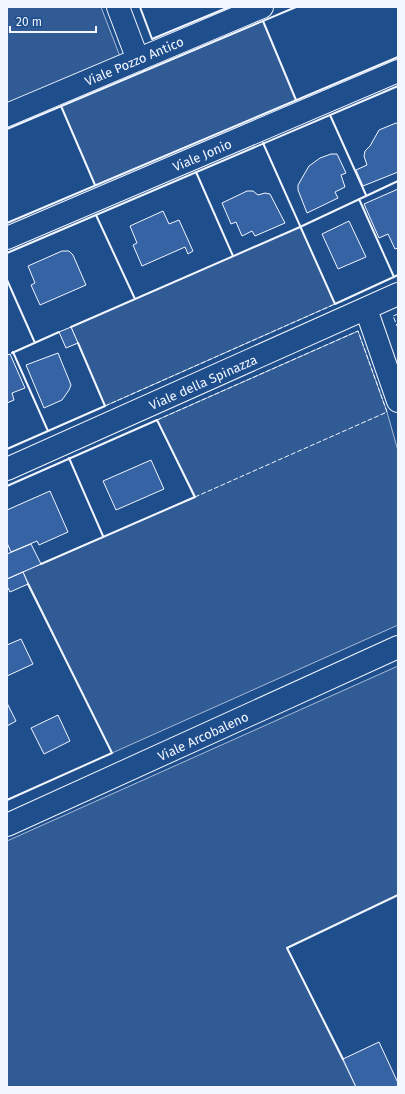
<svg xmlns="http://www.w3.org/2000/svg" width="405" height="1094" font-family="'Fira Sans',sans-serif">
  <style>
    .built { fill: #305b95; stroke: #a8bbd7 }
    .building { fill: #3563a3; stroke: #f2f6ff }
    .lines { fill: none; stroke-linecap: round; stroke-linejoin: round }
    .minor-casing { stroke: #f2f6ff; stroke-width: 24 }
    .minor { stroke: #1f4e8c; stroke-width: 22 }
    .fence { stroke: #f2f6ff; stroke-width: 1; stroke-dasharray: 5 2; stroke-linecap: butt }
    .wall { stroke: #f2f6ff; stroke-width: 2 }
    .labels { text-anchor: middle; stroke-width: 3; stroke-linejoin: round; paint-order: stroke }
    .street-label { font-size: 13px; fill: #f2f6ff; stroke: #1f4e8c }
  </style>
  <rect width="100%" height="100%" fill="#1f4e8c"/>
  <!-- built -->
  <path class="built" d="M 7,7 L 101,7 L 121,59 L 7,106 Z
    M 263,21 L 296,100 L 95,185 L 61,106 Z
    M 300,227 L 335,304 L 105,406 L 71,327 Z
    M 358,331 L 387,412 L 398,451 L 398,625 L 112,753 L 23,572 L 194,497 L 157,420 Z
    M 398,666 L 398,895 L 287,948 L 356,1087 L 7,1087 L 7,841 Z"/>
  <!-- building -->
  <path class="building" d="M 396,123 L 398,124 L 398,172 L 363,186 L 356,170 L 367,165 L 364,156 L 365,151 L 370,146 L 379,130 Z
    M 331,154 L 337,154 L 346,173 L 341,175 L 345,187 L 335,192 L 338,198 L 307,213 L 298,190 L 298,185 L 309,166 L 320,158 Z
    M 398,189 L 398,248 L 395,249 L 388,234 L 379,238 L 364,204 Z
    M 247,191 L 253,191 L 258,195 L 265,193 L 270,194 L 285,223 L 255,236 L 252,231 L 242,236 L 236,222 L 231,224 L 222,203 Z
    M 163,211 L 169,224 L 179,220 L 193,251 L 188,254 L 185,247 L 142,266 L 133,245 L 137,243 L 130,226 Z
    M 349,221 L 366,257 L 338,269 L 322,234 Z
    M 62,251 L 69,251 L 73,255 L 86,285 L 40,305 L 31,285 L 35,283 L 28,266 Z
    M 71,327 L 78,343 L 66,348 L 59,332 Z
    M 58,353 L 71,385 L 69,390 L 62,400 L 44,408 L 26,365 Z
    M 10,354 L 25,388 L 12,393 L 14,400 L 7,403 L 7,355 Z
    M 151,460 L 164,489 L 116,510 L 103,481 Z
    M 50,491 L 68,532 L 39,545 L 37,541 L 11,552 L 7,543 L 7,510 Z
    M 31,544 L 41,564 L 7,579 L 7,554 Z
    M 23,572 L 28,584 L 10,592 L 7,586 L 7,579 Z
    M 21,639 L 33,664 L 7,676 L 7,645 Z
    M 7,703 L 16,721 L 7,726 Z
    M 58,715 L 70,741 L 44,754 L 31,728 Z
    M 379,1042 L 398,1083 L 398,1087 L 356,1087 L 343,1059 Z"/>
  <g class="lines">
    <!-- minor casing -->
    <g class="minor-casing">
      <path id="minor" d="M 118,7 L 138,60
        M 7,115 L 262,7
        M 7,238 L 398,71
        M 366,309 L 398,401
        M 7,469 L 398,294
        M 7,825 L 398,647"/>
    </g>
    <!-- minor -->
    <use href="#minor" class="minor"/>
    <!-- fence -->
    <path class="fence" d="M 398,314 L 393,316 L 398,328
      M 105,406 L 335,304
      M 157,420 L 358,331 L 387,412 L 195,497"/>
    <!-- wall -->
    <path class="wall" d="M 140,7 L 152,39 L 229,7
      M 263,21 L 296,100
      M 61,106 L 95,185
      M 330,115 L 366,195
      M 7,129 L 296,7
      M 263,143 L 335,304 L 398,275
      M 196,172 L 233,256
      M 359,199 L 394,277
      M 96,215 L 135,299
      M 7,223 L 398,57
      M 7,253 L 398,86
      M 7,280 L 35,343
      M 71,327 L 300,227 L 398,181
      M 13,352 L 48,431
      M 12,353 L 59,332
      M 7,449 L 105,406 L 78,343
      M 69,458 L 103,536
      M 7,486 L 157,420 L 195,497 L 41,564
      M 7,800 L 112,753 L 28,584
      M 343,1059 L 287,948 L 398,895"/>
  </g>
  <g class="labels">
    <!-- street labels -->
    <g class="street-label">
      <text transform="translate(134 61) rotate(-23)" y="5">Viale Pozzo Antico</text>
      <text transform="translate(202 155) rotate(-23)" y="5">Viale Jonio</text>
      <text transform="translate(203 382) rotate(-24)" y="5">Viale della Spinazza</text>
      <text transform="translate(203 736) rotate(-25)" y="5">Viale Arcobaleno</text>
    </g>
  </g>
  <!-- border -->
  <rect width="405" height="1094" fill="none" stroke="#f2f6ff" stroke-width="16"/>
  <!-- scale -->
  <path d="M10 26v6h86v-6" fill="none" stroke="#f2f6ff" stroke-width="2"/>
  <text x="16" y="26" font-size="12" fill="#f2f6ff" stroke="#1f4e8c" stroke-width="3" paint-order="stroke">20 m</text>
</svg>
